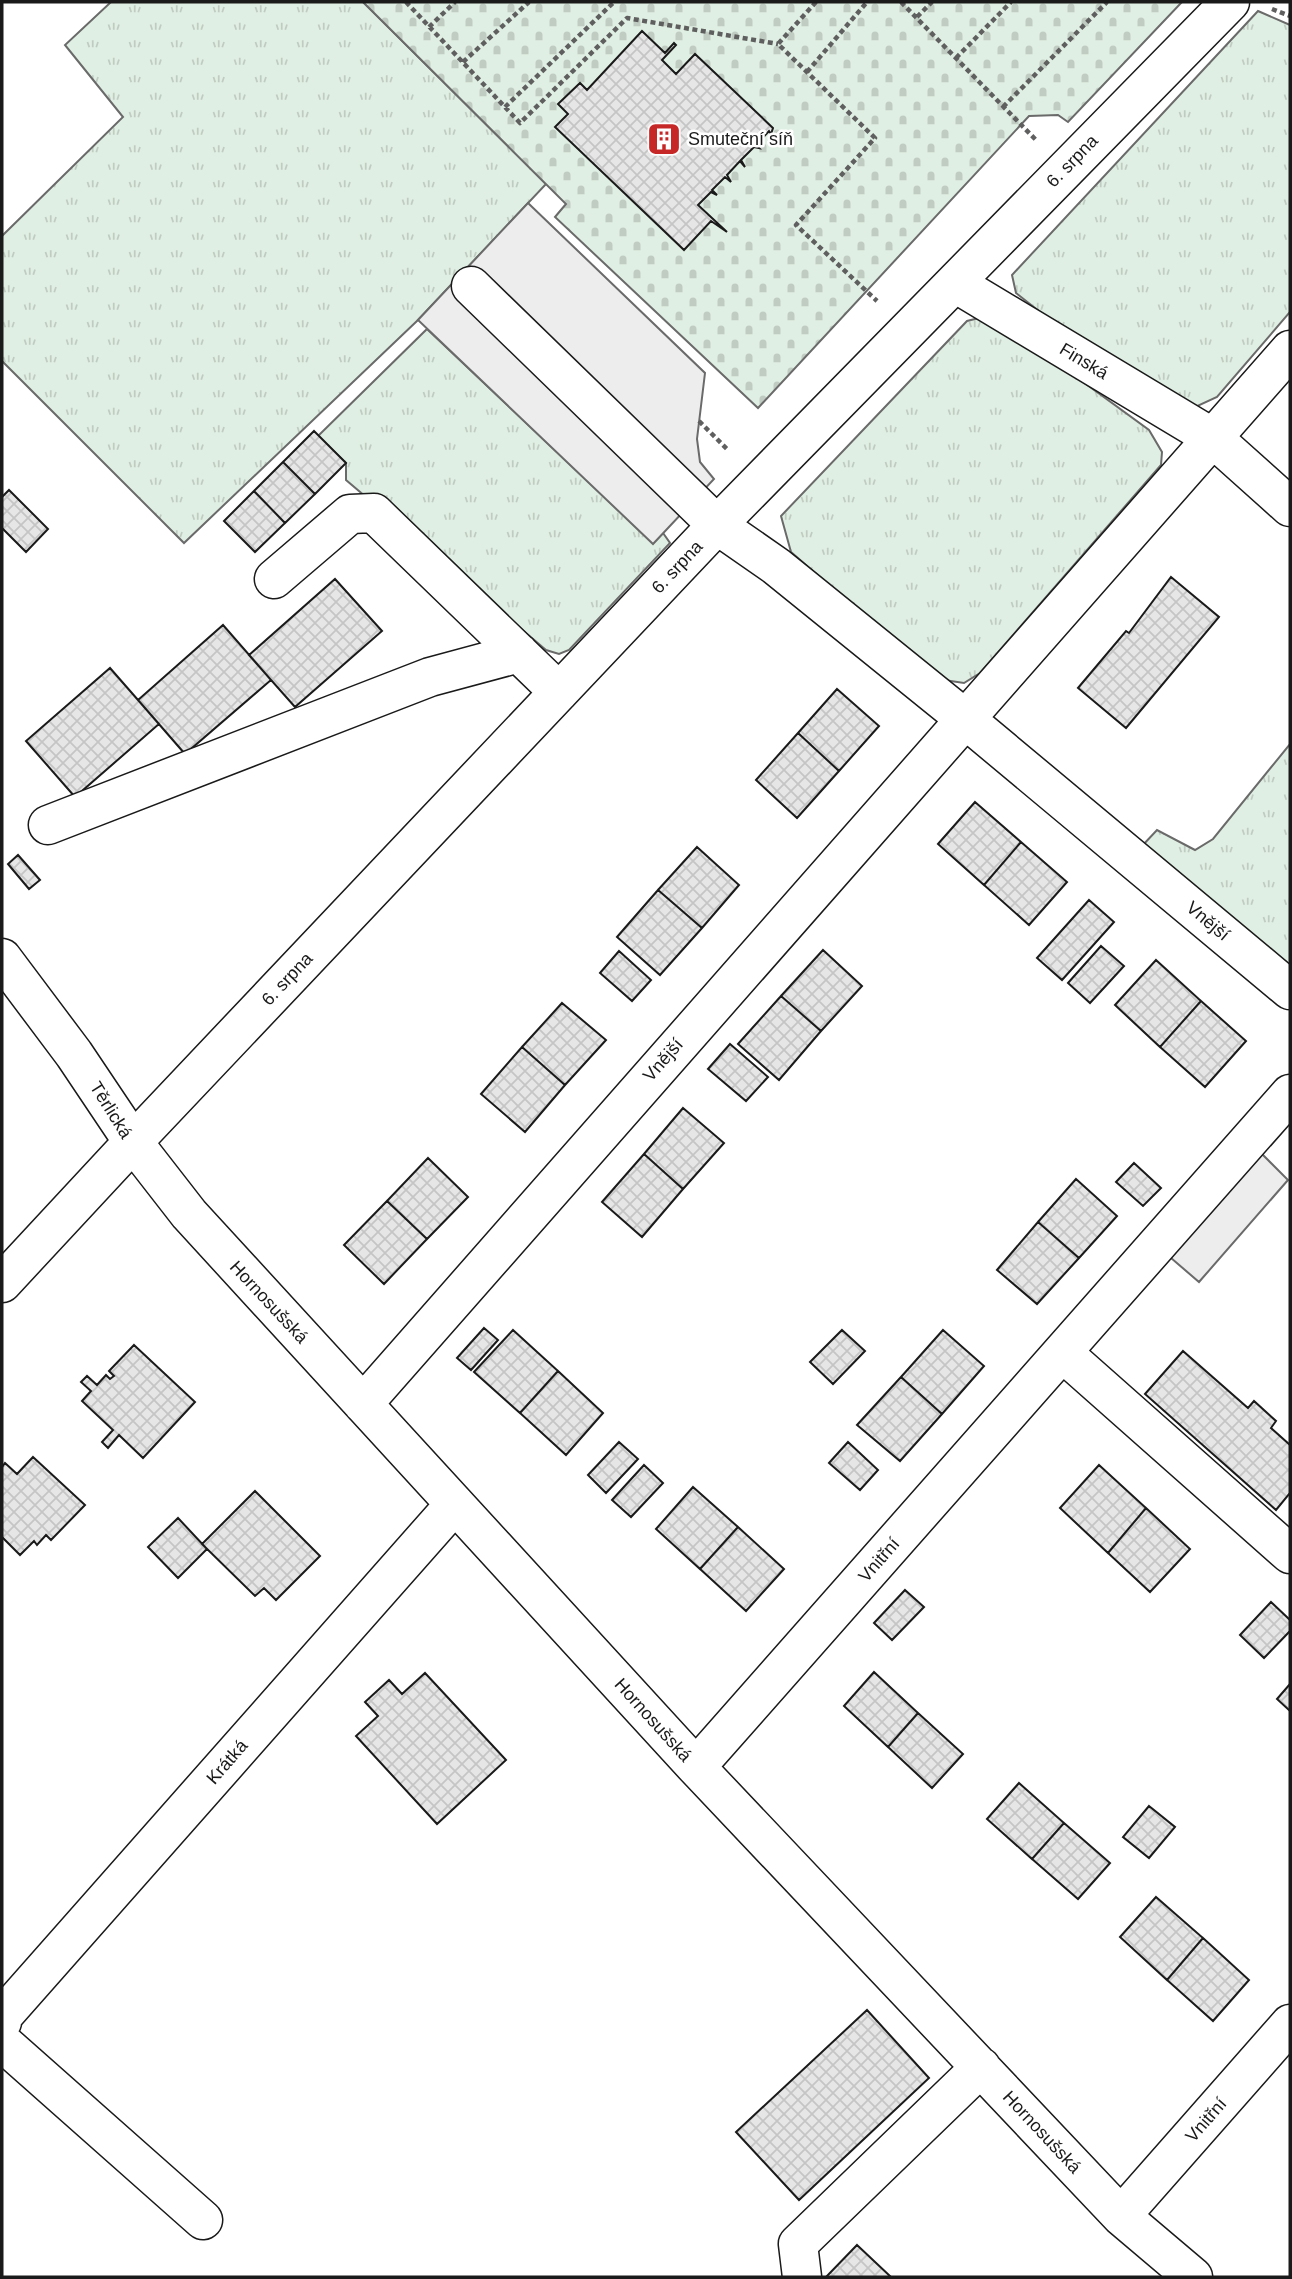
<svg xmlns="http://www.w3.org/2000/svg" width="1292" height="2279" font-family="Helvetica,sans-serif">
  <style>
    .grass { fill: url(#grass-tufts); stroke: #6a6a6a; stroke-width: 2 }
    .cemetery { fill: url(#cemetery-stones); stroke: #6a6a6a; stroke-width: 2 }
    .parking { fill: #ededed; stroke: #6a6a6a; stroke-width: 2 }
    .building { fill: url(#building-cross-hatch); stroke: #1a1a1a; stroke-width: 2 }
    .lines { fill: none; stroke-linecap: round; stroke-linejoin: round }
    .minor-casing { stroke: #1a1a1a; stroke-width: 41 }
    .major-casing { stroke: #1a1a1a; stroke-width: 41 }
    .path { stroke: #5f5f5f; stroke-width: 4.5; stroke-dasharray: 5 3.5; stroke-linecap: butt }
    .minor { stroke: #fff; stroke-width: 38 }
    .major { stroke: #fff; stroke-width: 38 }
    .labels { text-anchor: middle; stroke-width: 5; stroke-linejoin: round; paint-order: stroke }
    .poi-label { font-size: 18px; fill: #1a1a1a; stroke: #fff; text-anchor: start }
    .street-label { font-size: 18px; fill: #1a1a1a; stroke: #fff }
  </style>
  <defs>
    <pattern id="grass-tufts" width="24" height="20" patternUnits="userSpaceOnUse" patternTransform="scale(1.75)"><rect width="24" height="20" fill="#e0efe3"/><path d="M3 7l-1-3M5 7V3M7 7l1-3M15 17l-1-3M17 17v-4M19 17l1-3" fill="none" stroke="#c0ccc2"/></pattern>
    <pattern id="cemetery-stones" width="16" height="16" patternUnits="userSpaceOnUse" patternTransform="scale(1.75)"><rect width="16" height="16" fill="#e0efe3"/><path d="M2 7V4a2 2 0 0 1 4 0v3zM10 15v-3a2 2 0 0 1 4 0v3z" fill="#c0ccc2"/></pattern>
    <pattern id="building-cross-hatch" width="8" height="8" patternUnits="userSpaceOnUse" patternTransform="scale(1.75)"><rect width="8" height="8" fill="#e6e6e6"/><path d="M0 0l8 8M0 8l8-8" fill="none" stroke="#c5c5c5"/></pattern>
  </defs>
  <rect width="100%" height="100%" fill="#fff"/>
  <!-- grass -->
  <path class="grass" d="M 111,2 L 363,2 L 546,184 L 418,320 L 184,543 L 2,361 L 2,236 L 123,117 L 65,45 Z
    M 1258,11 L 1290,25 L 1290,312 L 1217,397 L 1191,409 L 1120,375 L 1016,293 L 1012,275 Z
    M 979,318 L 1005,325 L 1149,430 L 1162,452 L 1161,465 L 980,673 L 964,683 L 944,680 L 921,665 L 791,552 L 781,516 L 967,321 Z
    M 427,329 L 653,543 L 663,533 L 670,543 L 569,650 L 559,654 L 546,650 L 346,480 L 346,463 L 318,436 Z
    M 1290,744 L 1290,976 L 1142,846 L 1157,830 L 1195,850 L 1213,839 Z"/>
  <!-- cemetery -->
  <path class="cemetery" d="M 363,2 L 1182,2 L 1068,122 L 1058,115 L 1029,116 L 758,408 L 555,217 L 566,204 Z"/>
  <!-- parking -->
  <path class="parking" d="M 528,203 L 705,373 L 697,439 L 700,462 L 714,479 L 653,544 L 418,320 Z
    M 1249,1141 L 1288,1180 L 1199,1282 L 1157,1246 Z"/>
  <!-- building -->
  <path class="building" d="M 642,31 L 665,53 L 674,43 L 676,45 L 662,60 L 676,74 L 695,54 L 773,128 L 771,134 L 769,131 L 756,145 L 759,148 L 754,147 L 741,160 L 745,167 L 740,161 L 727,175 L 731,182 L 725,177 L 712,190 L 717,195 L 711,192 L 698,205 L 727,232 L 711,221 L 684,250 L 555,127 L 568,114 L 558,104 L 580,83 L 587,90 Z
    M 314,431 L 346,463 L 315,494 L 283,462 Z
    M 283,462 L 315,494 L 285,523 L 254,491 Z
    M 9,490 L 48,529 L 26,552 L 2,528 L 2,497 Z
    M 254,491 L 285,523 L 255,552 L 224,521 Z
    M 1171,577 L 1219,617 L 1126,728 L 1078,688 L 1126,631 L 1129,633 Z
    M 335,579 L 382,631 L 295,707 L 249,655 Z
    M 223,625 L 271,680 L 185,754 L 138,700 Z
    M 110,668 L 159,724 L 75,797 L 26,741 Z
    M 837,689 L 879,726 L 839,771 L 798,733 Z
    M 798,733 L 839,771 L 797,818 L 756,780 Z
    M 975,802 L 1021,842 L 984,885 L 938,844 Z
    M 1021,842 L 1067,882 L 1029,925 L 984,885 Z
    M 697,847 L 739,885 L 702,928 L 658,890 Z
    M 18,855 L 40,880 L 29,889 L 8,864 Z
    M 658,890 L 702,928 L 660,975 L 617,937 Z
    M 1089,900 L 1114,922 L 1062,980 L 1037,958 Z
    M 1101,946 L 1124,966 L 1090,1003 L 1068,983 Z
    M 823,950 L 862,986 L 821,1031 L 781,996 Z
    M 619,951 L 651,980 L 632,1001 L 600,973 Z
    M 1156,960 L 1201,1001 L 1160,1047 L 1115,1005 Z
    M 781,996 L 821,1031 L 779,1080 L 738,1044 Z
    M 1201,1001 L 1246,1041 L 1205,1087 L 1160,1047 Z
    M 562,1003 L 606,1040 L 565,1085 L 522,1047 Z
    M 730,1044 L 768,1077 L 746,1101 L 708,1069 Z
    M 522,1047 L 565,1085 L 525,1132 L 481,1094 Z
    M 683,1108 L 724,1143 L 683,1189 L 644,1154 Z
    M 644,1154 L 683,1189 L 642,1237 L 602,1202 Z
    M 428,1158 L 468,1197 L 427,1239 L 387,1201 Z
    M 1134,1163 L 1161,1188 L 1143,1206 L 1116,1182 Z
    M 1076,1179 L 1117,1216 L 1079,1258 L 1038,1222 Z
    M 387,1201 L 427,1239 L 384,1284 L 344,1245 Z
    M 1038,1222 L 1079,1258 L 1037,1304 L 997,1270 Z
    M 484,1328 L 498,1340 L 471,1370 L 457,1358 Z
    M 513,1330 L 558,1371 L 520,1413 L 474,1372 Z
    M 842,1330 L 865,1351 L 833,1384 L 810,1362 Z
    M 943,1330 L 984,1366 L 942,1414 L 901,1377 Z
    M 134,1345 L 195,1402 L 143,1458 L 119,1435 L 108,1448 L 102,1442 L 113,1430 L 82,1401 L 91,1391 L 81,1382 L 87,1376 L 97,1385 L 106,1375 L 110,1379 L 114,1376 L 109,1371 Z
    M 1183,1351 L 1248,1408 L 1254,1401 L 1276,1421 L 1271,1428 L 1290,1445 L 1290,1493 L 1276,1510 L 1145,1394 Z
    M 558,1371 L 603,1413 L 566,1455 L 520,1413 Z
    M 901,1377 L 942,1414 L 900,1461 L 857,1425 Z
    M 619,1442 L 638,1459 L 606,1493 L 588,1475 Z
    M 848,1442 L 878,1470 L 860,1490 L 829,1463 Z
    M 33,1457 L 85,1505 L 51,1540 L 46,1535 L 37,1545 L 34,1541 L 20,1555 L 2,1537 L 2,1467 L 5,1463 L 17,1474 Z
    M 644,1465 L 663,1483 L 631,1517 L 612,1500 Z
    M 1099,1465 L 1146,1508 L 1108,1553 L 1060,1508 Z
    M 693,1487 L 738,1527 L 700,1569 L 656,1529 Z
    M 255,1491 L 320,1556 L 276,1600 L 264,1588 L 255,1596 L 202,1544 Z
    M 1146,1508 L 1190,1549 L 1150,1592 L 1108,1553 Z
    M 178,1518 L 207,1549 L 178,1578 L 148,1547 Z
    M 738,1527 L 784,1569 L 746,1611 L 700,1569 Z
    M 905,1590 L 924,1607 L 892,1640 L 874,1623 Z
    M 1271,1602 L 1290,1620 L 1290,1631 L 1264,1658 L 1240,1635 Z
    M 874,1672 L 918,1713 L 888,1747 L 844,1706 Z
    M 425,1673 L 506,1760 L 437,1824 L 356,1736 L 378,1716 L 365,1702 L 389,1680 L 402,1694 Z
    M 1290,1684 L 1290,1711 L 1277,1699 Z
    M 918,1713 L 963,1754 L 932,1788 L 888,1747 Z
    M 1019,1783 L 1064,1823 L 1032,1859 L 987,1819 Z
    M 1149,1806 L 1175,1827 L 1149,1858 L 1123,1837 Z
    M 1064,1823 L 1110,1863 L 1078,1899 L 1032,1859 Z
    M 1156,1897 L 1203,1938 L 1167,1980 L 1120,1937 Z
    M 1203,1938 L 1249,1980 L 1213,2021 L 1167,1980 Z
    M 867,2010 L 929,2078 L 799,2200 L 736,2132 Z
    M 857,2245 L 891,2277 L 826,2277 Z"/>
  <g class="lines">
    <!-- minor casing -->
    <g class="minor-casing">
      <path id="minor" d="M 955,283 L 1213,438 L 1290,507
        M 471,286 L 717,525 L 776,566 L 964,718 L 1290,990
        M 274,579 L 350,514 L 374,513 L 559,692
        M 48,825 L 430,677 L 519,653
        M 1063,1353 L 1290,1554
        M 363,1404 L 1290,350
        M 696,1767 L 1290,1094
        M 2,2022 L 2,2017 L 455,1504
        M 2,2042 L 203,2220
        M 1121,2216 L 1290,2024
        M 802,2277 L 798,2244 L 981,2067
        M 1193,2277 L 1121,2216 L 696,1767 L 189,1214 L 133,1142 L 717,525 L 1230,2"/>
    </g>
    <!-- major casing -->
    <g class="major-casing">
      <path id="major" d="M 2,958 L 74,1054 L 133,1142 L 2,1283"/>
    </g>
    <!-- path -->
    <path class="path" d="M 406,2 L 520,123 L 627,18 L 778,44
      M 816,2 L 778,44 L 875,138 L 796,225 L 877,301
      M 901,2 L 1036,140
      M 1272,9 L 1290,16
      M 917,17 L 932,2
      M 429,27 L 455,2
      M 956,58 L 1011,2
      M 463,62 L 529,2
      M 807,72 L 867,2
      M 505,107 L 614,2
      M 1003,107 L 1107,2
      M 699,421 L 729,451"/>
    <!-- minor -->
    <use href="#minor" class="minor"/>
    <!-- major -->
    <use href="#major" class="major"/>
  </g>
  <!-- icons -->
  <defs>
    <g id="building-square" transform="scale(1.75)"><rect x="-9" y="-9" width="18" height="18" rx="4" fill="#c62828" stroke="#fff"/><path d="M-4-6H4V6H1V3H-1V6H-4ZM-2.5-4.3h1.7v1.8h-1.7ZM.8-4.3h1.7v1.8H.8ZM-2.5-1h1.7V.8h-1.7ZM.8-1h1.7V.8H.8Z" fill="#fff"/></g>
  </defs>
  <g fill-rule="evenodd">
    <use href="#building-square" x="664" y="139"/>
  </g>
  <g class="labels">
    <!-- poi labels -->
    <g class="poi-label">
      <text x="688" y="145">Smuteční síň</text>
    </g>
    <!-- street labels -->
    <g class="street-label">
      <text transform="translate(1072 161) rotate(-46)" y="6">6. srpna</text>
      <text transform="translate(1084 361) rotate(31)" y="6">Finská</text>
      <text transform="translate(677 567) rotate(-47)" y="6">6. srpna</text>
      <text transform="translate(1208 921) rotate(40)" y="6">Vnější</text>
      <text transform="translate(287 979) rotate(-47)" y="6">6. srpna</text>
      <text transform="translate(663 1060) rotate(-49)" y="6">Vnější</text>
      <text transform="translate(111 1110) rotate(58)" y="6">Těrlická</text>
      <text transform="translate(269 1302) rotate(47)" y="6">Hornosušská</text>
      <text transform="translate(879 1560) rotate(-49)" y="6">Vnitřní</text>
      <text transform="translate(653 1720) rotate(48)" y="6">Hornosušská</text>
      <text transform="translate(227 1762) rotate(-49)" y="6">Krátká</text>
      <text transform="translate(1206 2120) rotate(-49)" y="6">Vnitřní</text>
      <text transform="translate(1042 2132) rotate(47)" y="6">Hornosušská</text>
    </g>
  </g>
  <!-- border -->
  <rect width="1292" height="2279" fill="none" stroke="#1a1a1a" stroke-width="7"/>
</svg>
